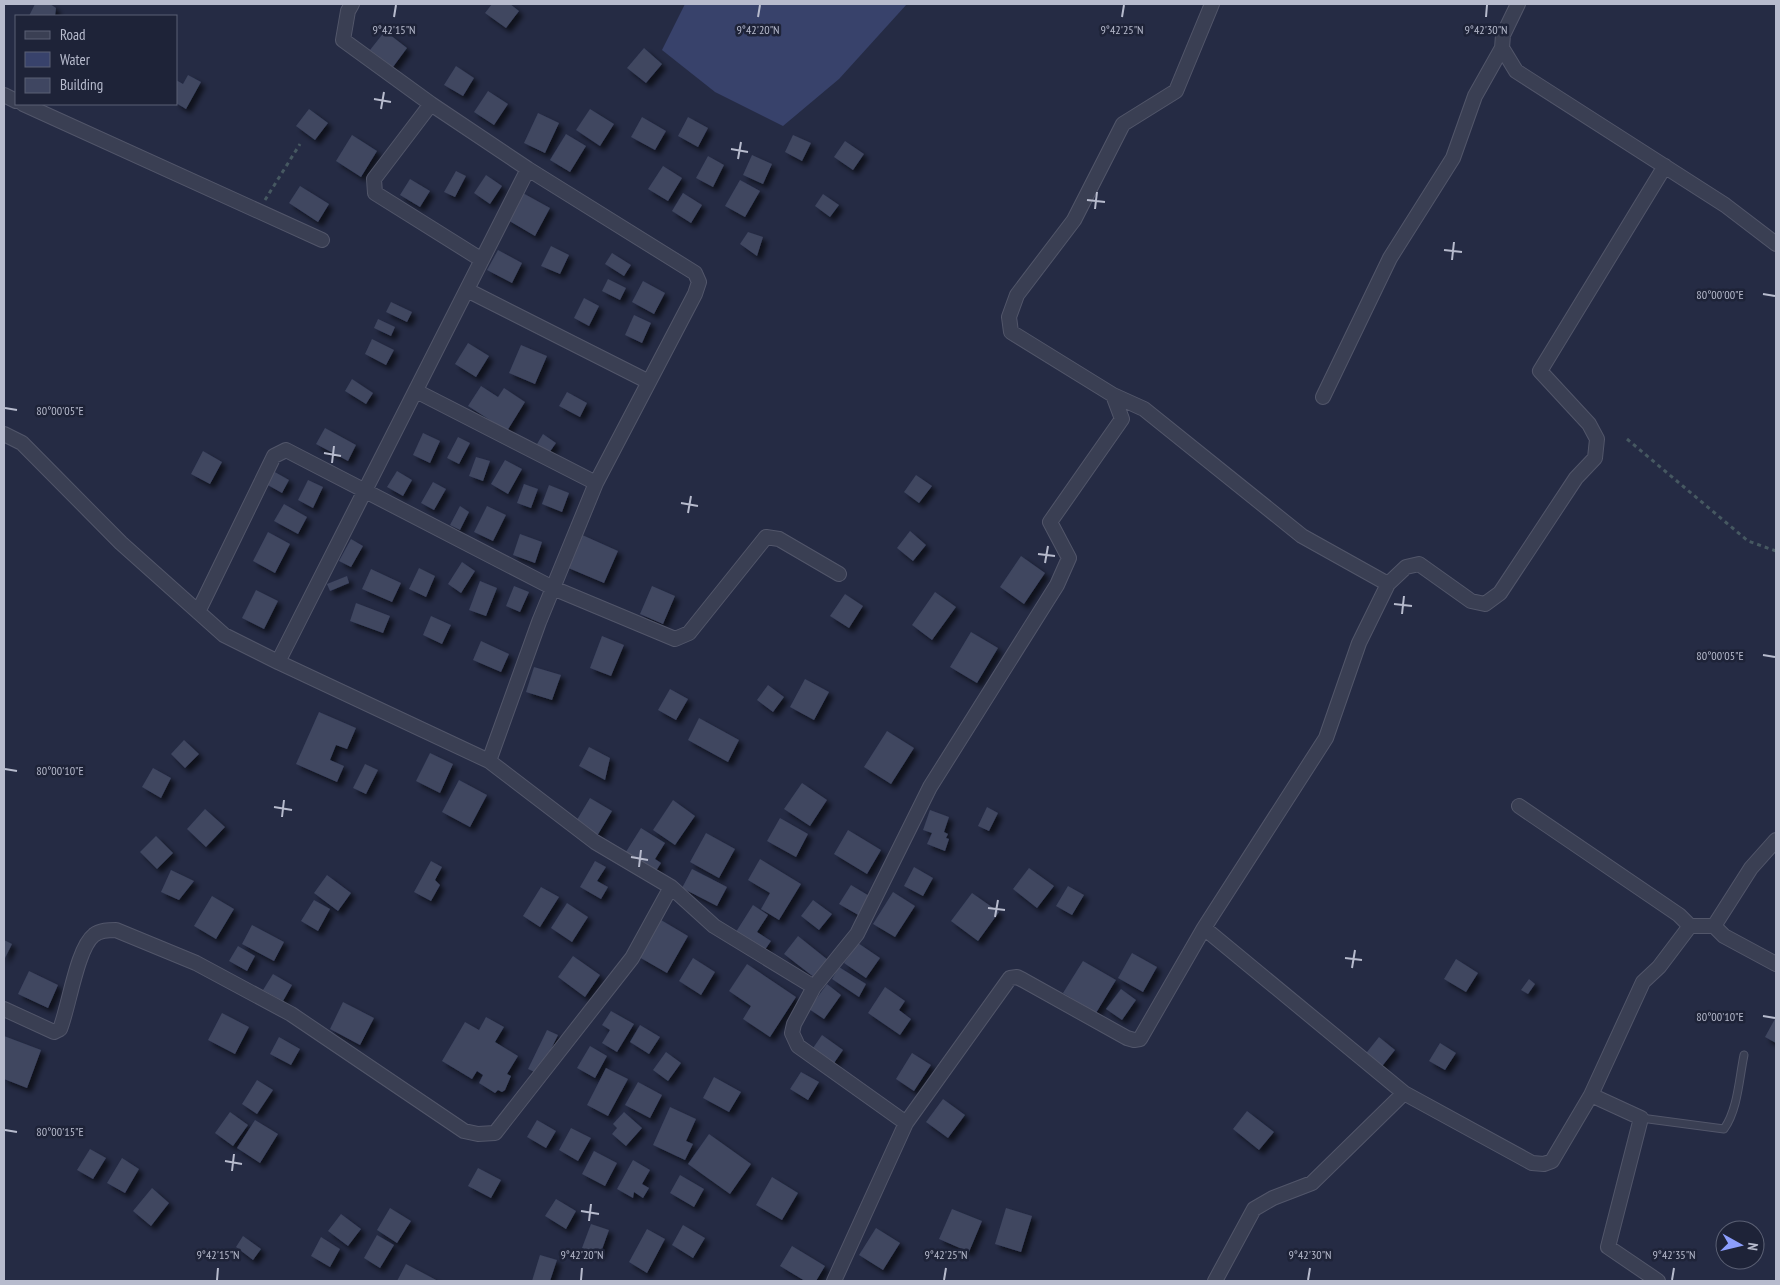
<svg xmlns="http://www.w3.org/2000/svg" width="1780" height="1285" font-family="'PT Sans Narrow',sans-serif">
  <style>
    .water { fill: #38426b }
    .building { fill: #3f4661; filter: url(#shadow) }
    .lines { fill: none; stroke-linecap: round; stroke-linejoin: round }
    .service-casing { stroke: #52566a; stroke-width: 9 }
    .minor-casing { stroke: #52566a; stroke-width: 16 }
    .path { stroke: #465861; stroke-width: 3; stroke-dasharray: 4 4; stroke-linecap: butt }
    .service { stroke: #3a3f53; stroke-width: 7 }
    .minor { stroke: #3a3f53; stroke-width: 14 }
    .ticks { fill: none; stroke: #b7bbcd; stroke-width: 2 }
    .ticks-label { font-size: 12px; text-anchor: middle; fill: #b7bbcd; stroke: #1e2338; stroke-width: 5; stroke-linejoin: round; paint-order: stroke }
  </style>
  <defs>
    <filter id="shadow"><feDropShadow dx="4.5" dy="4.5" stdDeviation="2.5" flood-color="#0009"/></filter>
  </defs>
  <rect width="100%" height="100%" fill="#252b44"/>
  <!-- water -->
  <path class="water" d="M 685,4 L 907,4 L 839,79 L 783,126 L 715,92 L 662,50 Z"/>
  <!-- building -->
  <path class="building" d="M 35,4 L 50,4 L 56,8 L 55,16 L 29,16 Z
    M 492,4 L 510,4 L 519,11 L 506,28 L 485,13 Z
    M 385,31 L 407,48 L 393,67 L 370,50 Z
    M 644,48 L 662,64 L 646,83 L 627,68 Z
    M 456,66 L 474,78 L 463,96 L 444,85 Z
    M 188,75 L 201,82 L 186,109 L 176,103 L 176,80 L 183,84 Z
    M 488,91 L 508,104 L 494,125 L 474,112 Z
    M 309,109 L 328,123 L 315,140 L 296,126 Z
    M 590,109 L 614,124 L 600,146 L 576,130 Z
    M 538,113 L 559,123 L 545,153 L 524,143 Z
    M 642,117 L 666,131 L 655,150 L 631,137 Z
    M 688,117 L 708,128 L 698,147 L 678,136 Z
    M 566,134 L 586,146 L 570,172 L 550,160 Z
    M 352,135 L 377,151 L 361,177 L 336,161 Z
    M 793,135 L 811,143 L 802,161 L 785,152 Z
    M 845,141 L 864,154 L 853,170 L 834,157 Z
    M 752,155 L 772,164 L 763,184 L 743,175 Z
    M 708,156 L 724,165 L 713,187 L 696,178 Z
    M 663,166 L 682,178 L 668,201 L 648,189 Z
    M 456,171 L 466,176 L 455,197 L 444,192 Z
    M 486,175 L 502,186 L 490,204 L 474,193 Z
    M 410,179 L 430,191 L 420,207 L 400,195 Z
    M 740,180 L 760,191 L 745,217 L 725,206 Z
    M 300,186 L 329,204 L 318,222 L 289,203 Z
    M 521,192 L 550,208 L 535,236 L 506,219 Z
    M 683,193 L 702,205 L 691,223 L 672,211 Z
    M 823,194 L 839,205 L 830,217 L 815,206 Z
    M 748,232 L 763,237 L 757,256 L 740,244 Z
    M 551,246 L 569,255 L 560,274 L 541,266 Z
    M 498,250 L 522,263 L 512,283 L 487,270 Z
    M 612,253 L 631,265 L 624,276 L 605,264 Z
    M 608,279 L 626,288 L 620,300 L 602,291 Z
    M 643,281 L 665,293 L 654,314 L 632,302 Z
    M 584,298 L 599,306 L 589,326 L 574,318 Z
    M 391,302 L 412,312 L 407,322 L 386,312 Z
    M 634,315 L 651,323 L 642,343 L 625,335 Z
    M 378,319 L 395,327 L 391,336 L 374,328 Z
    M 372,339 L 394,350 L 386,365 L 365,354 Z
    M 468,343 L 489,356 L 476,377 L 455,364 Z
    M 521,345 L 547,356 L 535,384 L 509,373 Z
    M 352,379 L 373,393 L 366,404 L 345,391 Z
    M 481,386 L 498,397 L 504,388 L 525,402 L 507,431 L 468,406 Z
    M 567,392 L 587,403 L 580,417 L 559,406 Z
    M 325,428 L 356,445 L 348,461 L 316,444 Z
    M 423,433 L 440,441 L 430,463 L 413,455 Z
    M 543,434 L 556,443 L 549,453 L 537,444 Z
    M 458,437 L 470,443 L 459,464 L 447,458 Z
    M 203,451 L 222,462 L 210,484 L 191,474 Z
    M 476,457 L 490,461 L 483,481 L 469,476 Z
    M 505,460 L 522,469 L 508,494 L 491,484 Z
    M 273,471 L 289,480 L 282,493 L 266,484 Z
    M 397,471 L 412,480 L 403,496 L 387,487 Z
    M 916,475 L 932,486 L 919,503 L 904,492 Z
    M 308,480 L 323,487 L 313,508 L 298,500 Z
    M 433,482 L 446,489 L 434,510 L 421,503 Z
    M 524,484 L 538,489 L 531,508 L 517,503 Z
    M 549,485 L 569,493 L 562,512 L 542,504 Z
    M 284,504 L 307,517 L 298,534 L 274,521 Z
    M 460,506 L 469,512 L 460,530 L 450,525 Z
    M 487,506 L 506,515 L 493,541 L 474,532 Z
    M 910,531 L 926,545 L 913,561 L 897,548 Z
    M 268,532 L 290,544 L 275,573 L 253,561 Z
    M 520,534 L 542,542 L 535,563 L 513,555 Z
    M 580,534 L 618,551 L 604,583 L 566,567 Z
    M 351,539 L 363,546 L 351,567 L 339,561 Z
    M 1021,556 L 1045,573 L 1024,604 L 1000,587 Z
    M 462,562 L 475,571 L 461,593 L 448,584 Z
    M 419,568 L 435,576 L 426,597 L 409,589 Z
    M 371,569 L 401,583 L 392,602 L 362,589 Z
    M 347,576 L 349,583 L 330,591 L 327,584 Z
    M 480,581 L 497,588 L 486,616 L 469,610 Z
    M 514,586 L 529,592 L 520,612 L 506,606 Z
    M 652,586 L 675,596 L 663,624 L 640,614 Z
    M 256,590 L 278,601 L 264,629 L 242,618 Z
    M 935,592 L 956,607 L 932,640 L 912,625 Z
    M 845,594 L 863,606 L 849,628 L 830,616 Z
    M 356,603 L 390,616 L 383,633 L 350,621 Z
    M 431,616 L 451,625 L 442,644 L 423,635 Z
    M 971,632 L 998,648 L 977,683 L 950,667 Z
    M 602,636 L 624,645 L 611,676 L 590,668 Z
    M 481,641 L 509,654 L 501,672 L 473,660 Z
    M 534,667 L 561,675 L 552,700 L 526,692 Z
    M 805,679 L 829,692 L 814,720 L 790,707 Z
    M 768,685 L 784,697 L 773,712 L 757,700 Z
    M 670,689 L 688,699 L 676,720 L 658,710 Z
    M 319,712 L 356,728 L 347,749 L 336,745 L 330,760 L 344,766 L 337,782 L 296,764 Z
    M 699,718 L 739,740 L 728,762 L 688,740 Z
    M 887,731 L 914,748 L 891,784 L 864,767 Z
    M 184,740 L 199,754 L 185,768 L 171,754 Z
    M 589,747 L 610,758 L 605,780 L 579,766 Z
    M 430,753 L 453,764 L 440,793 L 416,781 Z
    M 365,764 L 378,770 L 366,794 L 353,788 Z
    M 153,768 L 171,778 L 161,798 L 142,787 Z
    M 459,780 L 487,795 L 470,827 L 442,812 Z
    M 802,783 L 827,800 L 810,826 L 784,809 Z
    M 590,798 L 612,811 L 597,836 L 575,823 Z
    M 673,800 L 695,816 L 675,845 L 653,830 Z
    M 987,807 L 998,813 L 989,831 L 978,826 Z
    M 205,809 L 225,827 L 206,847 L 187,829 Z
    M 930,810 L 949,817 L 944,832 L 948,834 L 946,838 L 949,839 L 945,851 L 927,844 L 932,833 L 923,830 Z
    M 780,818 L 808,834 L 796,857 L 767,841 Z
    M 641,828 L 665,843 L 655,859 L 661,863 L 654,874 L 624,855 Z
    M 848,830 L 881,850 L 867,874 L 834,854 Z
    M 706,833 L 735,849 L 719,878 L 690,862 Z
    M 156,836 L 173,853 L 157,869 L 140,852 Z
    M 760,859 L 801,884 L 779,920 L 761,909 L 770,893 L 748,880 Z
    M 431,861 L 442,867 L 435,880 L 440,885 L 431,901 L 414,892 Z
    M 595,861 L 606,867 L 597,881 L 608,887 L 601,899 L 580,887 Z
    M 914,867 L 933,878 L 923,896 L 904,886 Z
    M 1029,868 L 1054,886 L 1037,908 L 1013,889 Z
    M 692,869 L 727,887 L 717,906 L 682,888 Z
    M 171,870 L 194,881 L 179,900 L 161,892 Z
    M 327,875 L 351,893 L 338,911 L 314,893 Z
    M 851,885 L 871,897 L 860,916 L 839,904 Z
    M 1068,886 L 1084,895 L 1072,915 L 1056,906 Z
    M 541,887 L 559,897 L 540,927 L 523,916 Z
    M 893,892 L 915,906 L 895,937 L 873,924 Z
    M 972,893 L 999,912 L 978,941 L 951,921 Z
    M 212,896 L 234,909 L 216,939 L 194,926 Z
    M 314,900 L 330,909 L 318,931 L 301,921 Z
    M 813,900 L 832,914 L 819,930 L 801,916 Z
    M 567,903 L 588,917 L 572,942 L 551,928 Z
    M 753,905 L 768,915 L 757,932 L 771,941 L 762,954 L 734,935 Z
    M 661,920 L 688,936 L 667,973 L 639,957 Z
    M 252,925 L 284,942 L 274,961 L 242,944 Z
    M 798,936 L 828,960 L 815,978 L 784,954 Z
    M 4,940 L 12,944 L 4,960 Z
    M 858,943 L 880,958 L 866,978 L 844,963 Z
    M 238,946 L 255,956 L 247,971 L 229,961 Z
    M 1132,953 L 1157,967 L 1143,992 L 1118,978 Z
    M 573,956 L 600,975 L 585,997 L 558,977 Z
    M 693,958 L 715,972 L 701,995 L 679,981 Z
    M 1456,959 L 1478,973 L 1466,992 L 1444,979 Z
    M 1083,961 L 1116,980 L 1096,1013 L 1063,993 Z
    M 747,964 L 796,997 L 770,1037 L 743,1019 L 751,1006 L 729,991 Z
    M 839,967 L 866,984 L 859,997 L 832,979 Z
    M 29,971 L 58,985 L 48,1008 L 18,994 Z
    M 273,974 L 292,985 L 283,1001 L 263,990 Z
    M 1529,979 L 1535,984 L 1528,994 L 1521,990 Z
    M 827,984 L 841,995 L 824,1019 L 809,1009 Z
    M 885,987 L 905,1001 L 899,1010 L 911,1019 L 900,1035 L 868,1013 Z
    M 1121,989 L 1136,1000 L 1122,1020 L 1106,1009 Z
    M 343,1002 L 374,1018 L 360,1045 L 330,1029 Z
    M 611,1011 L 634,1024 L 617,1052 L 602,1043 L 610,1030 L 602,1025 Z
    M 222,1013 L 249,1027 L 235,1054 L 208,1040 Z
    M 486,1017 L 504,1027 L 495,1042 L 518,1056 L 507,1074 L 511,1076 L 505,1090 L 502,1092 L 498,1090 L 495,1093 L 479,1083 L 483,1075 L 477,1071 L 472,1079 L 442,1061 L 465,1022 L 479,1030 Z
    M 1776,1017 L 1776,1043 L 1765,1037 Z
    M 640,1025 L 660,1037 L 649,1054 L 630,1042 Z
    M 547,1030 L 558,1035 L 539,1074 L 528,1069 Z
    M 822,1035 L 843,1050 L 832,1066 L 811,1051 Z
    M 4,1036 L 41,1050 L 27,1088 L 4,1079 Z
    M 279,1037 L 300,1049 L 291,1065 L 270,1054 Z
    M 1379,1037 L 1395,1050 L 1379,1070 L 1363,1057 Z
    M 1440,1043 L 1456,1053 L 1445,1070 L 1429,1061 Z
    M 590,1046 L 607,1056 L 595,1078 L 577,1068 Z
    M 666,1052 L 681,1063 L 668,1081 L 653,1070 Z
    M 912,1053 L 931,1065 L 914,1091 L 896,1079 Z
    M 606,1068 L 628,1079 L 608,1116 L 587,1105 Z
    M 801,1072 L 819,1082 L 808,1100 L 790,1089 Z
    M 714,1077 L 741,1092 L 729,1112 L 703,1098 Z
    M 257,1080 L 273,1090 L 257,1114 L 242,1104 Z
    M 638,1082 L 662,1095 L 650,1118 L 625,1105 Z
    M 943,1099 L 965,1115 L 948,1138 L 926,1122 Z
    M 670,1107 L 696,1119 L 686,1141 L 693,1144 L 685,1160 L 653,1145 Z
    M 1247,1111 L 1274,1132 L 1259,1150 L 1233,1129 Z
    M 230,1112 L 248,1125 L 233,1146 L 215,1133 Z
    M 624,1112 L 642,1128 L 626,1146 L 612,1134 L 617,1128 L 613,1124 Z
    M 255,1120 L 278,1134 L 260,1163 L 237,1148 Z
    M 537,1120 L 556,1131 L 546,1148 L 527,1137 Z
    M 571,1128 L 591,1138 L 578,1161 L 559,1150 Z
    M 709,1134 L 751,1164 L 730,1194 L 688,1164 Z
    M 90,1149 L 106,1158 L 93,1179 L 77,1170 Z
    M 594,1151 L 617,1163 L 605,1186 L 582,1174 Z
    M 122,1158 L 139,1169 L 125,1193 L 107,1183 Z
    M 633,1160 L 650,1170 L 642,1184 L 649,1188 L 643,1198 L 634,1192 L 633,1198 L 617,1189 Z
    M 478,1168 L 501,1180 L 491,1198 L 468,1186 Z
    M 680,1175 L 704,1189 L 694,1207 L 670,1193 Z
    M 772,1177 L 798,1193 L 782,1220 L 756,1205 Z
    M 152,1188 L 169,1203 L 151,1226 L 133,1211 Z
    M 556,1199 L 576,1211 L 566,1229 L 545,1216 Z
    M 390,1208 L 411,1221 L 397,1243 L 377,1230 Z
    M 1006,1208 L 1032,1216 L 1021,1252 L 995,1244 Z
    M 952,1209 L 982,1221 L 969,1252 L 939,1239 Z
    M 341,1214 L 361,1229 L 348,1246 L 328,1231 Z
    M 591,1224 L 609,1230 L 600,1255 L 582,1248 Z
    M 683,1225 L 705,1238 L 693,1258 L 672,1245 Z
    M 876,1228 L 900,1243 L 883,1270 L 859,1255 Z
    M 647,1229 L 665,1239 L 647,1273 L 629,1262 Z
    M 377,1235 L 394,1245 L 380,1268 L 364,1258 Z
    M 243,1236 L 261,1249 L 253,1260 L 236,1247 Z
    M 321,1237 L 340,1249 L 330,1267 L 311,1256 Z
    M 792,1246 L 825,1266 L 816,1281 L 805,1281 L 780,1266 Z
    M 540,1255 L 557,1260 L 550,1281 L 532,1281 Z
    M 406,1264 L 438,1281 L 397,1281 Z"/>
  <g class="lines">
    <!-- service casing -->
    <g class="service-casing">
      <path id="service" d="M 1641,1118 L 1724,1129 C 1738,1109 1739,1079 1744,1055"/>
    </g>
    <!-- minor casing -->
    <g class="minor-casing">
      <path id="minor" d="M 352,4 L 348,11 L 343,40 L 431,104 L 528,169 L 695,273 L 699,282 L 695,294 L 596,483 L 539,622 L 489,761
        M 1518,4 L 1503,35 L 1502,48 L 1516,71 L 1725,205 L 1776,244
        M 4,95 L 16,101
        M 23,104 L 322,240
        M 431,104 L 374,179 L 375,193 L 482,260
        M 467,290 L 649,382
        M 416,391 L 596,483
        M 1113,395 L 1144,409 L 1302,536 L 1388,584
        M 1323,397 L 1390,258 L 1453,158 L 1475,96 L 1502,48
        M 4,434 L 22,443 L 121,543 L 224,635 L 278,662 L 489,761 L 595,842 L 671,887 L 714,926 L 814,987 L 794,1024 L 792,1033 L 798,1046 L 906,1123 L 834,1281
        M 198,612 L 274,456 L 286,450 L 553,588 L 675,639 L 689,633 L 766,537 L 779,539 L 839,574
        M 278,662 L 528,169
        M 1519,806 L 1679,915 L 1690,926 L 1714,926 L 1724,936 L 1776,964
        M 1714,926 L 1751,868 L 1776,840
        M 1204,928 L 1404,1093 L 1532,1163 L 1544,1164 L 1552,1161 L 1591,1095 L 1643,982 L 1659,967 L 1690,926
        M 814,987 L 857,934 L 930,787 L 1057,585 L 1069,558 L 1050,522 L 1122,419 L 1113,395 L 1011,332 L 1009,317 L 1017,295 L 1074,220 L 1123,124 L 1176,91 L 1212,4
        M 4,1009 L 54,1032 L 60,1029 C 69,1007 77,948 94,935 C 100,930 109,930 116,930 L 196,963 L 291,1014 L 464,1131 L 478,1134 L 495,1133 L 632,958 L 671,887
        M 1591,1095 L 1641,1118 L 1608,1247 L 1658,1281
        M 906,1123 L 1010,978 L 1017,977 L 1023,980 L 1127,1038 L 1134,1040 L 1140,1039 L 1204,928 L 1326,738 L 1359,643 L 1388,584 L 1406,567 L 1419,564 L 1471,601 L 1485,604 L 1500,593 L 1576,478 L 1595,458 L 1597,439 L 1589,424 L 1540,371 L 1665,166
        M 1215,1281 L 1254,1209 L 1273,1198 L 1312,1183 L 1404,1093"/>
    </g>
    <!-- path -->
    <path class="path" d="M 265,200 L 300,144
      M 1627,439 L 1748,541 L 1776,551"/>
    <!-- service -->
    <use href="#service" class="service"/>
    <!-- minor -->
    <use href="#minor" class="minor"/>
  </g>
  <!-- ticks -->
  <path class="ticks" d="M 394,17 L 396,5M 758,17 L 760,5M 1122,17 L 1124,5M 1486,17 L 1487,5M 374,99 L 391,102M 381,109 L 384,92M 731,149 L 748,152M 738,159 L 741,142M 1087,200 L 1105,202M 1095,209 L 1097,192M 1444,250 L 1462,252M 1452,260 L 1454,242M 1763,294 L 1775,296M 5,408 L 17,410M 324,453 L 341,456M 332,463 L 334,446M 681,503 L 698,506M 688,513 L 691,496M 1038,554 L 1055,556M 1045,563 L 1048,546M 1394,604 L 1412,606M 1402,614 L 1404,596M 1763,655 L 1775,657M 5,769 L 17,771M 274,807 L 292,810M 282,817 L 284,800M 631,857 L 648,860M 639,867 L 641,850M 988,908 L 1005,910M 995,917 L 998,900M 1345,958 L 1362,960M 1352,968 L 1355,950M 1763,1016 L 1775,1018M 5,1130 L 17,1132M 225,1161 L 242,1164M 232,1171 L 234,1154M 581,1211 L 599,1214M 589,1221 L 591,1204M 217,1280 L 218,1268M 581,1280 L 582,1268M 944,1280 L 946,1268M 1308,1280 L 1310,1268M 1672,1280 L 1674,1268"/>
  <g class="ticks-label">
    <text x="394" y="34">9°42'15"N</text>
    <text x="758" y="34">9°42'20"N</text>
    <text x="1122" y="34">9°42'25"N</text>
    <text x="1486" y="34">9°42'30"N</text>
    <text x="1720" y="299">80°00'00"E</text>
    <text x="60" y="415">80°00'05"E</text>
    <text x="1720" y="660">80°00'05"E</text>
    <text x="60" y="775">80°00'10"E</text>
    <text x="1720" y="1021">80°00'10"E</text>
    <text x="60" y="1136">80°00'15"E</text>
    <text x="218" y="1259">9°42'15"N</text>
    <text x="582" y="1259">9°42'20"N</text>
    <text x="946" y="1259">9°42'25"N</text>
    <text x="1310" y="1259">9°42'30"N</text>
    <text x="1674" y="1259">9°42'35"N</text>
  </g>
  <!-- border -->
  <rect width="1780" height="1285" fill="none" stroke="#b7bbcd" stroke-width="10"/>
  <!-- legend -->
  <rect x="15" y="15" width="162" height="90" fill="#1e2338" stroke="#5b6074"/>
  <rect x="25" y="31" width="25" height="8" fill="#3a3f53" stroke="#5b6074"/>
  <text x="60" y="40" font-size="15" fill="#b7bbcd">Road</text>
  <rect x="25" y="52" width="25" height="15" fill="#38426b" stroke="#5b6074"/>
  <text x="60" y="65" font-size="15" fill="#b7bbcd">Water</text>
  <rect x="25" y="78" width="25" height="15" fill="#3f4661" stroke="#5b6074"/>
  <text x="60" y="90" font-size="15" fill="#b7bbcd">Building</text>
  <!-- north arrow -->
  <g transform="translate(1740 1245) rotate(98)"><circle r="24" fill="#1e2338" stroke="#5b6074"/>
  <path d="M0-4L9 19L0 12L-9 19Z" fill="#8c9efd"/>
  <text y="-8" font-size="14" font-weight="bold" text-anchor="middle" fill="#b7bbcd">N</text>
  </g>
</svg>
